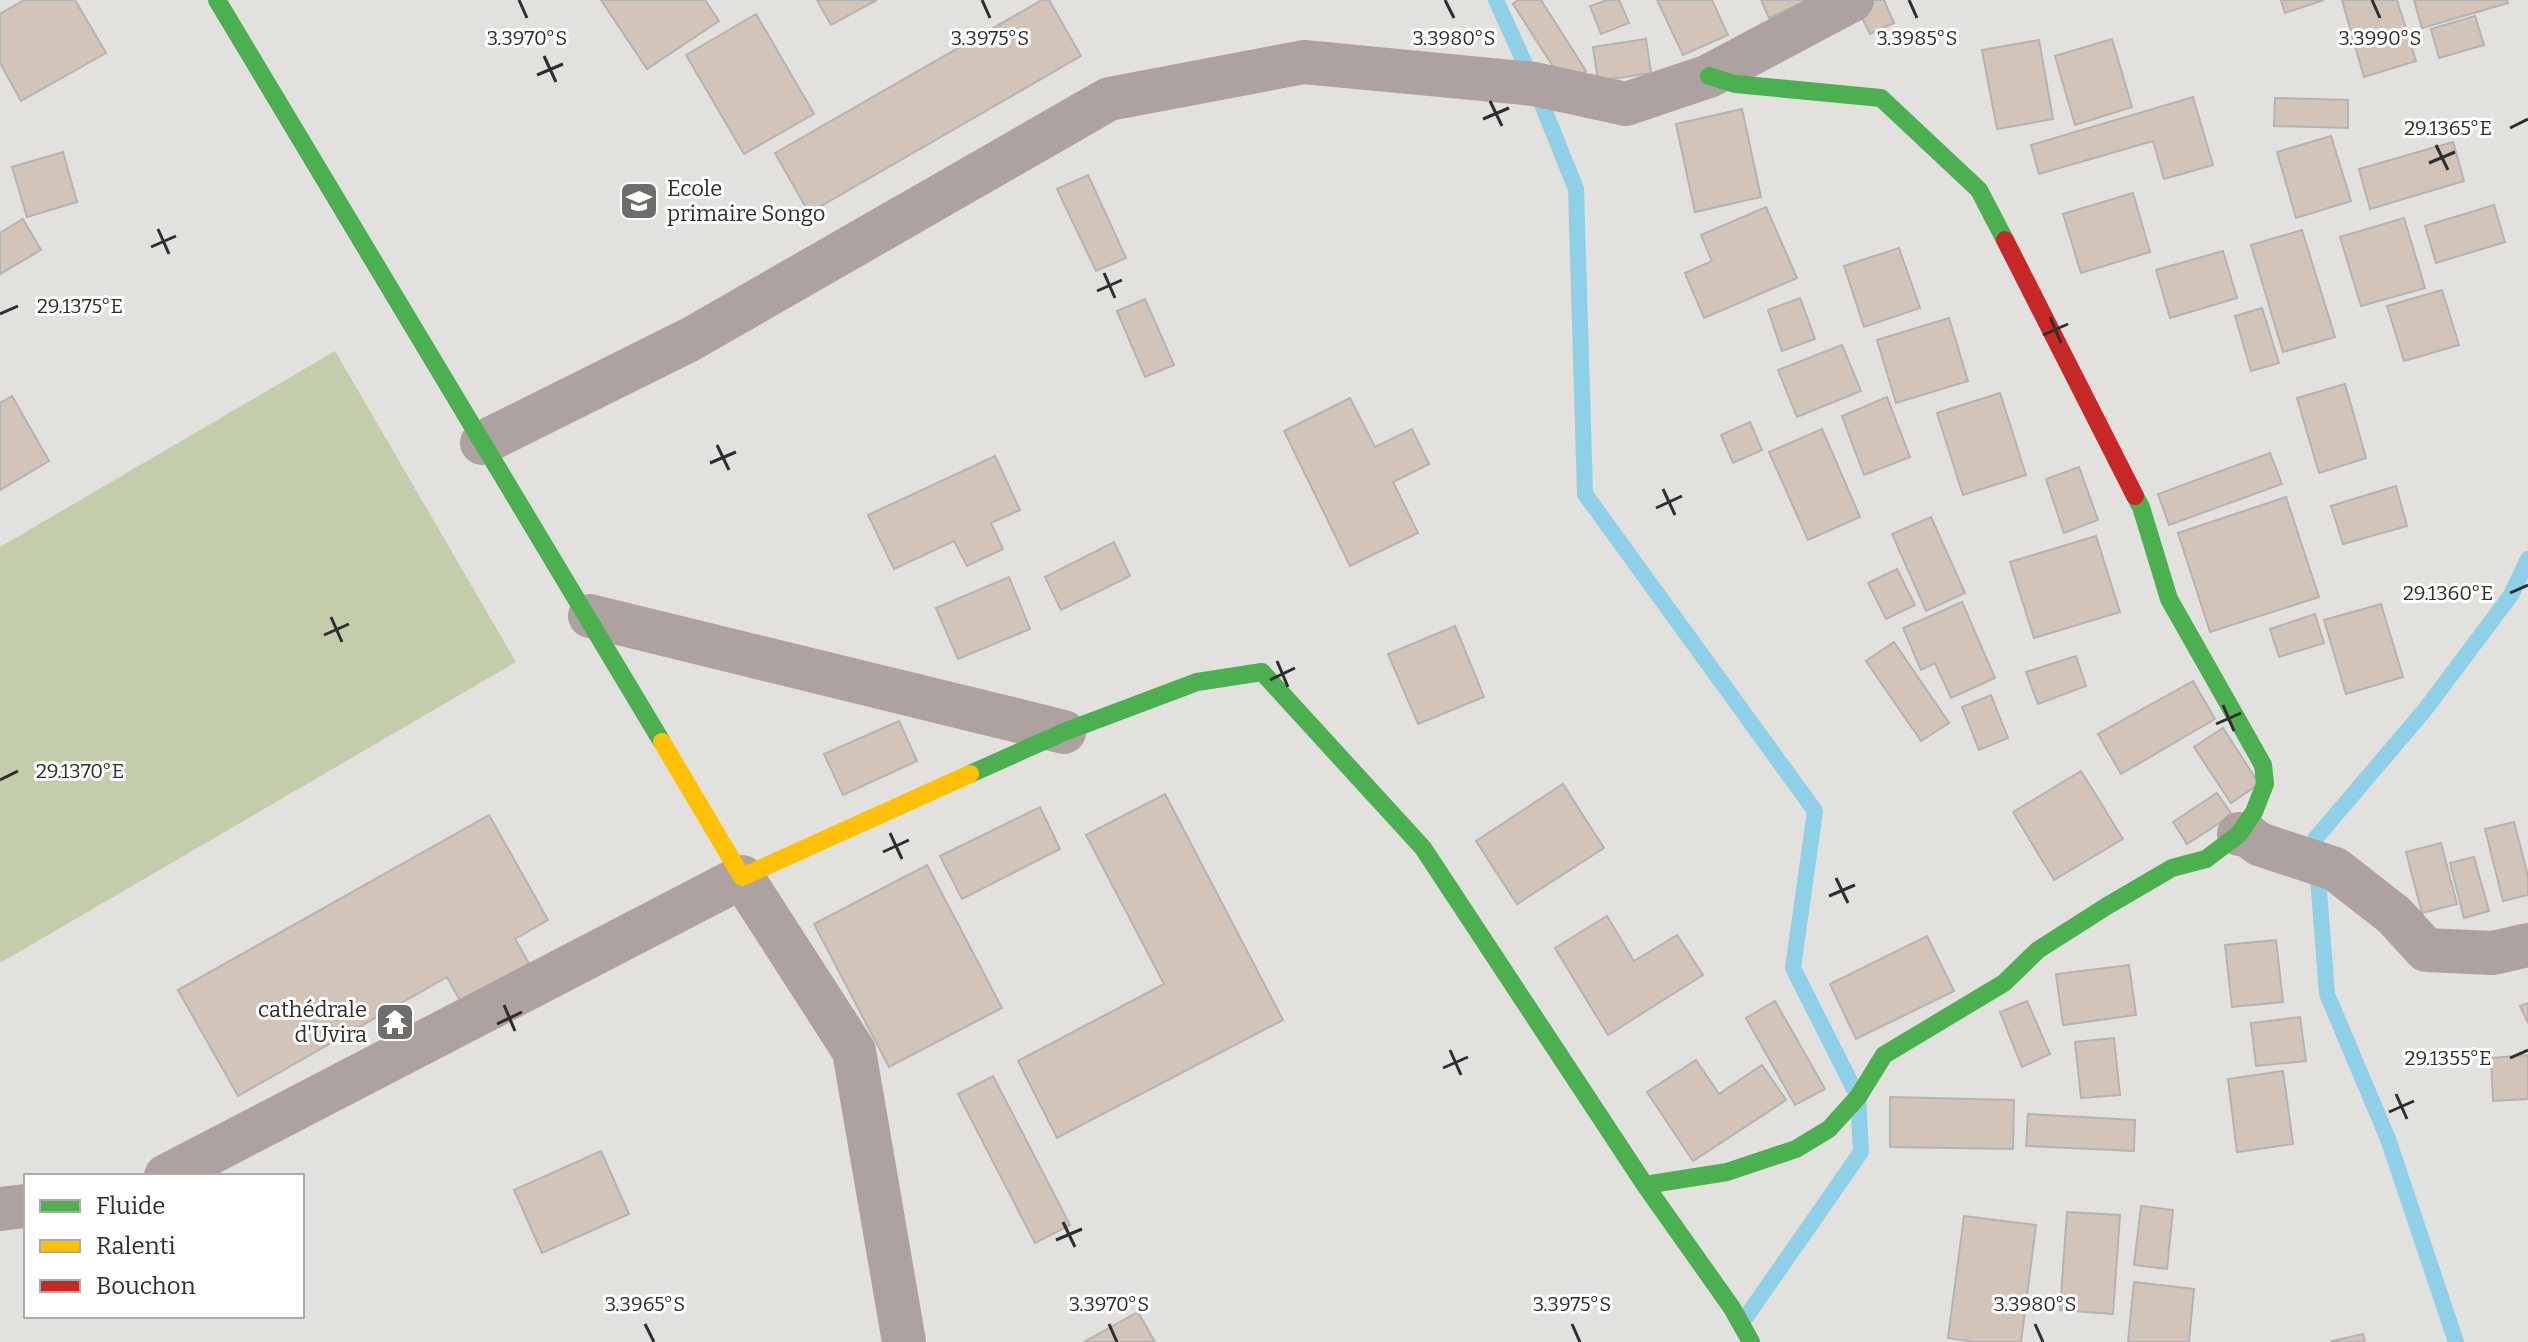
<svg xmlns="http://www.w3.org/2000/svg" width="2528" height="1342" font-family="Bitter,serif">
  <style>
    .green { fill: #c4cdab }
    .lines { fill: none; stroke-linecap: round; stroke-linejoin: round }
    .stream { stroke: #8fcfe8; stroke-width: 16 }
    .building { fill: #d3c4ba; stroke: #b5b3b1; stroke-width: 2 }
    .street { stroke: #ada29f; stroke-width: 44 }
    .fast { stroke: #4caf50; stroke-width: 18 }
    .slow { stroke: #ffc107; stroke-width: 18 }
    .jam { stroke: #c62828; stroke-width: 18 }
    .ticks { fill: none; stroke: #2f2e2c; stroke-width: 3 }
    .labels { text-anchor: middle; stroke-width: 6; stroke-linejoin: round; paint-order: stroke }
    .poi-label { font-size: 22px; fill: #2f2e2c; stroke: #fff; text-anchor: start }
    .ticks-label { font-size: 20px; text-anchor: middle; fill: #2f2e2c; stroke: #fff; stroke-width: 6; stroke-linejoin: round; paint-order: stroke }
  </style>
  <rect width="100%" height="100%" fill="#e2e1dd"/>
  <!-- green -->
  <path class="green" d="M 335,351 L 516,662 L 0,963 L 0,547 Z"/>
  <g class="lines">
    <!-- stream -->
    <path class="stream" d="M 1496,0 L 1534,84 L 1576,189 L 1585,494 L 1815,811 L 1793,968 L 1858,1097 L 1861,1152 L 1744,1320
      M 2456,1342 L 2388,1139 L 2327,994 L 2315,839 L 2424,711 L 2511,595 L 2528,559"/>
  </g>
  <!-- building -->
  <path class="building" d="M 24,0 L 75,0 L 106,53 L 21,101 L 0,63 L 0,14 Z
    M 601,0 L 705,0 L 719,21 L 647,69 Z
    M 817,0 L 877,0 L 831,25 Z
    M 1042,0 L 1049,0 L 1081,56 L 809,213 L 775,153 Z
    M 1518,0 L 1541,0 L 1586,71 L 1565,85 L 1513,4 Z
    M 1607,0 L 1619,0 L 1629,23 L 1601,34 L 1590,6 Z
    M 1657,0 L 1712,0 L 1728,35 L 1683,55 Z
    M 1761,0 L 1808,0 L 1769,18 Z
    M 1873,0 L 1884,0 L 1894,23 L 1870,34 L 1857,8 Z
    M 2281,0 L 2324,0 L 2285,13 Z
    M 2342,0 L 2397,0 L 2416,61 L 2364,77 Z
    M 2414,0 L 2507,0 L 2508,3 L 2422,28 Z
    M 756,14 L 814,114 L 744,154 L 686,55 Z
    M 2475,16 L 2484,45 L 2439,58 L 2431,29 Z
    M 1646,39 L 1651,73 L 1598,81 L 1593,47 Z
    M 2112,39 L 2132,107 L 2075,125 L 2055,56 Z
    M 2039,40 L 2053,119 L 1997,129 L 1982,50 Z
    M 2193,97 L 2213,165 L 2164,179 L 2153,141 L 2039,174 L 2031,145 Z
    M 2275,98 L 2348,100 L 2348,128 L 2274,126 Z
    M 1742,109 L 1761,197 L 1695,212 L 1676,124 Z
    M 2331,136 L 2351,201 L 2296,218 L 2277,152 Z
    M 2453,142 L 2464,181 L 2370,209 L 2359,169 Z
    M 63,152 L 77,202 L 27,217 L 12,167 Z
    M 1088,175 L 1126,258 L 1096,271 L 1057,189 Z
    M 2133,193 L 2150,252 L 2081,273 L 2063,214 Z
    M 2494,205 L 2505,242 L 2436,263 L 2425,226 Z
    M 1766,207 L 1797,278 L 1704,318 L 1685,273 L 1712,261 L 1701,235 Z
    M 2404,218 L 2425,288 L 2361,306 L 2340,237 Z
    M 23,219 L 41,250 L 0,274 L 0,233 Z
    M 2302,230 L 2335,337 L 2283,352 L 2251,245 Z
    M 1899,248 L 1920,308 L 1864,327 L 1844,266 Z
    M 2223,251 L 2237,298 L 2170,318 L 2156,270 Z
    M 2442,290 L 2459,345 L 2404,361 L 2387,306 Z
    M 1800,298 L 1815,339 L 1782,351 L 1768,310 Z
    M 1145,299 L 1174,365 L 1145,377 L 1117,311 Z
    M 2262,308 L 2279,363 L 2251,371 L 2235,316 Z
    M 1949,318 L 1968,381 L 1896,403 L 1877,340 Z
    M 1842,345 L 1861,391 L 1797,417 L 1778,370 Z
    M 2345,384 L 2366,458 L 2319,473 L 2297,398 Z
    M 2000,393 L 2026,475 L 1963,495 L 1937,413 Z
    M 12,396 L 49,461 L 0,490 L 0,403 Z
    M 1887,397 L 1910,457 L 1864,475 L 1842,416 Z
    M 1350,398 L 1375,447 L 1412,429 L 1429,464 L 1393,482 L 1418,533 L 1350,566 L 1284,431 Z
    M 1750,422 L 1762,450 L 1733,463 L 1721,435 Z
    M 1822,429 L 1860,517 L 1808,540 L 1769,452 Z
    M 2270,453 L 2282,484 L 2169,525 L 2158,494 Z
    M 995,456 L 1020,510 L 991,523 L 1003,549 L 967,566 L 954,541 L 894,569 L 868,515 Z
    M 2079,467 L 2098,520 L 2064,533 L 2046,479 Z
    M 2396,486 L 2407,526 L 2343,544 L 2331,506 Z
    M 2286,497 L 2319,597 L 2210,632 L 2178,533 Z
    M 1931,517 L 1965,593 L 1926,611 L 1892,534 Z
    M 2096,536 L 2120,612 L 2034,638 L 2010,562 Z
    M 1114,542 L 1130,576 L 1061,610 L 1045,577 Z
    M 1897,569 L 1915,605 L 1886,619 L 1868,583 Z
    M 1009,577 L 1030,629 L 958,659 L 936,608 Z
    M 1962,602 L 1995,678 L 1951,698 L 1935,663 L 1921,670 L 1903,628 Z
    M 2381,604 L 2403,677 L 2346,694 L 2324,620 Z
    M 2315,614 L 2324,643 L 2279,657 L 2270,629 Z
    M 1455,626 L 1484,697 L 1418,724 L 1388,654 Z
    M 1894,642 L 1949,723 L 1921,741 L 1866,661 Z
    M 2076,656 L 2086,686 L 2038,704 L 2026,672 Z
    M 2193,681 L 2215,719 L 2121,774 L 2098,734 Z
    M 1991,695 L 2008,738 L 1979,750 L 1962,707 Z
    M 899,721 L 917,761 L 843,795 L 824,754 Z
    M 2223,728 L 2259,784 L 2231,803 L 2194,747 Z
    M 2081,771 L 2123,839 L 2054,880 L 2013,812 Z
    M 1563,784 L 1604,848 L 1517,904 L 1476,841 Z
    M 2217,793 L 2232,815 L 2187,844 L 2173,822 Z
    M 1165,794 L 1283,1020 L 1057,1138 L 1018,1061 L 1164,984 L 1086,835 Z
    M 1040,807 L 1060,849 L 962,899 L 940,856 Z
    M 489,815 L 548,920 L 515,939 L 530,965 L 462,1004 L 447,977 L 238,1096 L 178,990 Z
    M 2514,822 L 2528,876 L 2528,895 L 2503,901 L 2485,829 Z
    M 2441,843 L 2457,904 L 2422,913 L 2406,852 Z
    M 2474,857 L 2489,911 L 2464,918 L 2450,863 Z
    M 927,865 L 1002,1008 L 889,1067 L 814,924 Z
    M 1607,916 L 1634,961 L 1677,935 L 1703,975 L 1608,1035 L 1555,948 Z
    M 1927,936 L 1954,991 L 1856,1039 L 1830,984 Z
    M 2276,940 L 2283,1002 L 2232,1007 L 2225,945 Z
    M 2129,965 L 2136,1015 L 2063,1025 L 2056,974 Z
    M 1775,1001 L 1825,1089 L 1795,1105 L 1746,1018 Z
    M 2027,1001 L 2050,1054 L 2022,1067 L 2000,1012 Z
    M 2528,1003 L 2528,1023 L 2520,1006 Z
    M 2300,1017 L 2306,1061 L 2256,1066 L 2251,1023 Z
    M 2114,1038 L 2120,1095 L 2081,1098 L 2075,1042 Z
    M 2528,1055 L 2528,1099 L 2493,1101 L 2491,1058 Z
    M 1696,1060 L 1719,1094 L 1762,1065 L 1786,1100 L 1693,1161 L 1647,1092 Z
    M 2283,1071 L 2293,1144 L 2237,1152 L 2228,1079 Z
    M 993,1076 L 1070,1225 L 1035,1243 L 958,1094 Z
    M 1890,1097 L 2014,1100 L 2013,1149 L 1890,1147 Z
    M 2028,1114 L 2135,1120 L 2134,1151 L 2026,1146 Z
    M 601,1151 L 629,1214 L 542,1253 L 514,1190 Z
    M 2141,1206 L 2173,1210 L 2167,1269 L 2134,1265 Z
    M 2067,1212 L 2120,1215 L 2113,1314 L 2060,1310 Z
    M 1964,1216 L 2036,1225 L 2021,1342 L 1975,1342 L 1948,1338 Z
    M 2134,1282 L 2194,1289 L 2189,1342 L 2128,1342 Z
    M 1138,1312 L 1155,1342 L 1084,1342 Z
    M 2363,1334 L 2365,1342 L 2333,1342 L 2332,1341 Z"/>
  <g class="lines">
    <!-- street -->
    <path class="street" d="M 482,443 L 691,339 L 1109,99 L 1304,62 L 1534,84 L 1626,104 L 1709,76 L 1852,0
      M 590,616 L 1064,732
      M 2239,834 L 2247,835 L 2259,844 L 2335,869 L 2394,915 L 2426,950 L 2493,953 L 2528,945
      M 166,1176 L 742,877 L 854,1051 L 904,1342
      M 0,1209 L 26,1206"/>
    <!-- fast -->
    <path class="fast" d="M 217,0 L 662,742
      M 1709,76 L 1735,84 L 1881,98 L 1979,190 L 2005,240
      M 970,774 L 1064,732 L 1197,682 L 1262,672 L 1423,848 L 1645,1185 L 1732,1308 L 1751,1342
      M 1645,1185 L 1727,1172 L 1796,1149 L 1829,1129 L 1858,1097 L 1884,1055 L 2004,983 L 2038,950 L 2107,906 L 2172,868 L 2206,859 L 2239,834 L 2254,812 L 2265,784 L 2263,765 L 2169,599 L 2141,507 L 2135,496"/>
    <!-- slow -->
    <path class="slow" d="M 662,742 L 742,877 L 970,774"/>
    <!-- jam -->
    <path class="jam" d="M 2005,240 L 2135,496"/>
  </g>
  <!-- ticks -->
  <path class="ticks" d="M 519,0 L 527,18M 982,0 L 990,18M 1445,0 L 1454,18M 1909,0 L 1917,18M 2372,0 L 2380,18M 544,56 L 556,82M 537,75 L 563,64M 1490,101 L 1502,126M 1483,119 L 1509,108M 2510,128 L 2528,119M 2436,145 L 2448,170M 2429,163 L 2455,152M 158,229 L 169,254M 151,247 L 176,236M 1104,273 L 1115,298M 1097,291 L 1122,280M 0,314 L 18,306M 2050,317 L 2061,343M 2043,335 L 2068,324M 717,445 L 729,470M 710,463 L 736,452M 1663,489 L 1675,515M 1656,508 L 1682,496M 2510,593 L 2528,585M 331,617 L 342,642M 324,635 L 349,624M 1277,661 L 1288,687M 1270,680 L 1295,668M 2223,705 L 2234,731M 2216,724 L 2241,713M 0,780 L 18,771M 890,833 L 902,859M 883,852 L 909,840M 1836,878 L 1848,903M 1829,896 L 1855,885M 504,1005 L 515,1031M 497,1024 L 522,1012M 1450,1050 L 1461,1075M 2510,1058 L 2528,1050M 1443,1068 L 1468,1057M 2396,1094 L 2407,1119M 2389,1112 L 2414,1101M 1063,1222 L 1075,1247M 1056,1240 L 1082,1229M 645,1324 L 654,1342M 1109,1324 L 1117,1342M 1572,1324 L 1580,1342M 2035,1324 L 2043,1342"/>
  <!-- icons -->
  <defs>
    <g id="school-square" transform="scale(2)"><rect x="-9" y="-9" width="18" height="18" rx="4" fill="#6e6d6a" stroke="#fff"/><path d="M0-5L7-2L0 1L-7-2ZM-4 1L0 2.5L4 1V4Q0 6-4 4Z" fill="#fff"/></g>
    <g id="temple-square" transform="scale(2)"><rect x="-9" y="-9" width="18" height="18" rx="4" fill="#6e6d6a" stroke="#fff"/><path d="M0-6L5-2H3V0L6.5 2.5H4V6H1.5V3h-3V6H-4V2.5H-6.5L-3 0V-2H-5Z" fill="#fff"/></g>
  </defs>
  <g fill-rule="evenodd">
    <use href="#school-square" x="639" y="201"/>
    <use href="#temple-square" x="395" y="1022"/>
  </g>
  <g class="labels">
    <!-- poi labels -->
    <g class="poi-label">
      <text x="667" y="196">Ecole<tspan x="667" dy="25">primaire Songo</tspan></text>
      <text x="367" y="1017" text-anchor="end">cathédrale<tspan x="367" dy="25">d'Uvira</tspan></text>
    </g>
  </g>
  <g class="ticks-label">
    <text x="527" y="45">3.3970°S</text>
    <text x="990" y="45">3.3975°S</text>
    <text x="1454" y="45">3.3980°S</text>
    <text x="1917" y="45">3.3985°S</text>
    <text x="2380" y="45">3.3990°S</text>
    <text x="2448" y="135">29.1365°E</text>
    <text x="80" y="313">29.1375°E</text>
    <text x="2448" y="600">29.1360°E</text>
    <text x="80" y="778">29.1370°E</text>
    <text x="2448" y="1065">29.1355°E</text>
    <text x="645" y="1311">3.3965°S</text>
    <text x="1109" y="1311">3.3970°S</text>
    <text x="1572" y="1311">3.3975°S</text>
    <text x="2035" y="1311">3.3980°S</text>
  </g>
  <!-- legend -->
  <rect x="24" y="1174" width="280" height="144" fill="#ffffff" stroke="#acabab" stroke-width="2"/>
  <rect x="40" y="1200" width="40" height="12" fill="#4caf50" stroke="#acabab" stroke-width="2"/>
  <text x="96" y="1214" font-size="24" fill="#2f2e2c">Fluide</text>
  <rect x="40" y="1240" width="40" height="12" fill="#ffc107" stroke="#acabab" stroke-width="2"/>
  <text x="96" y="1254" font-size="24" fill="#2f2e2c">Ralenti</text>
  <rect x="40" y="1280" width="40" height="12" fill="#c62828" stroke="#acabab" stroke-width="2"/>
  <text x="96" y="1294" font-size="24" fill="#2f2e2c">Bouchon</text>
</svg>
